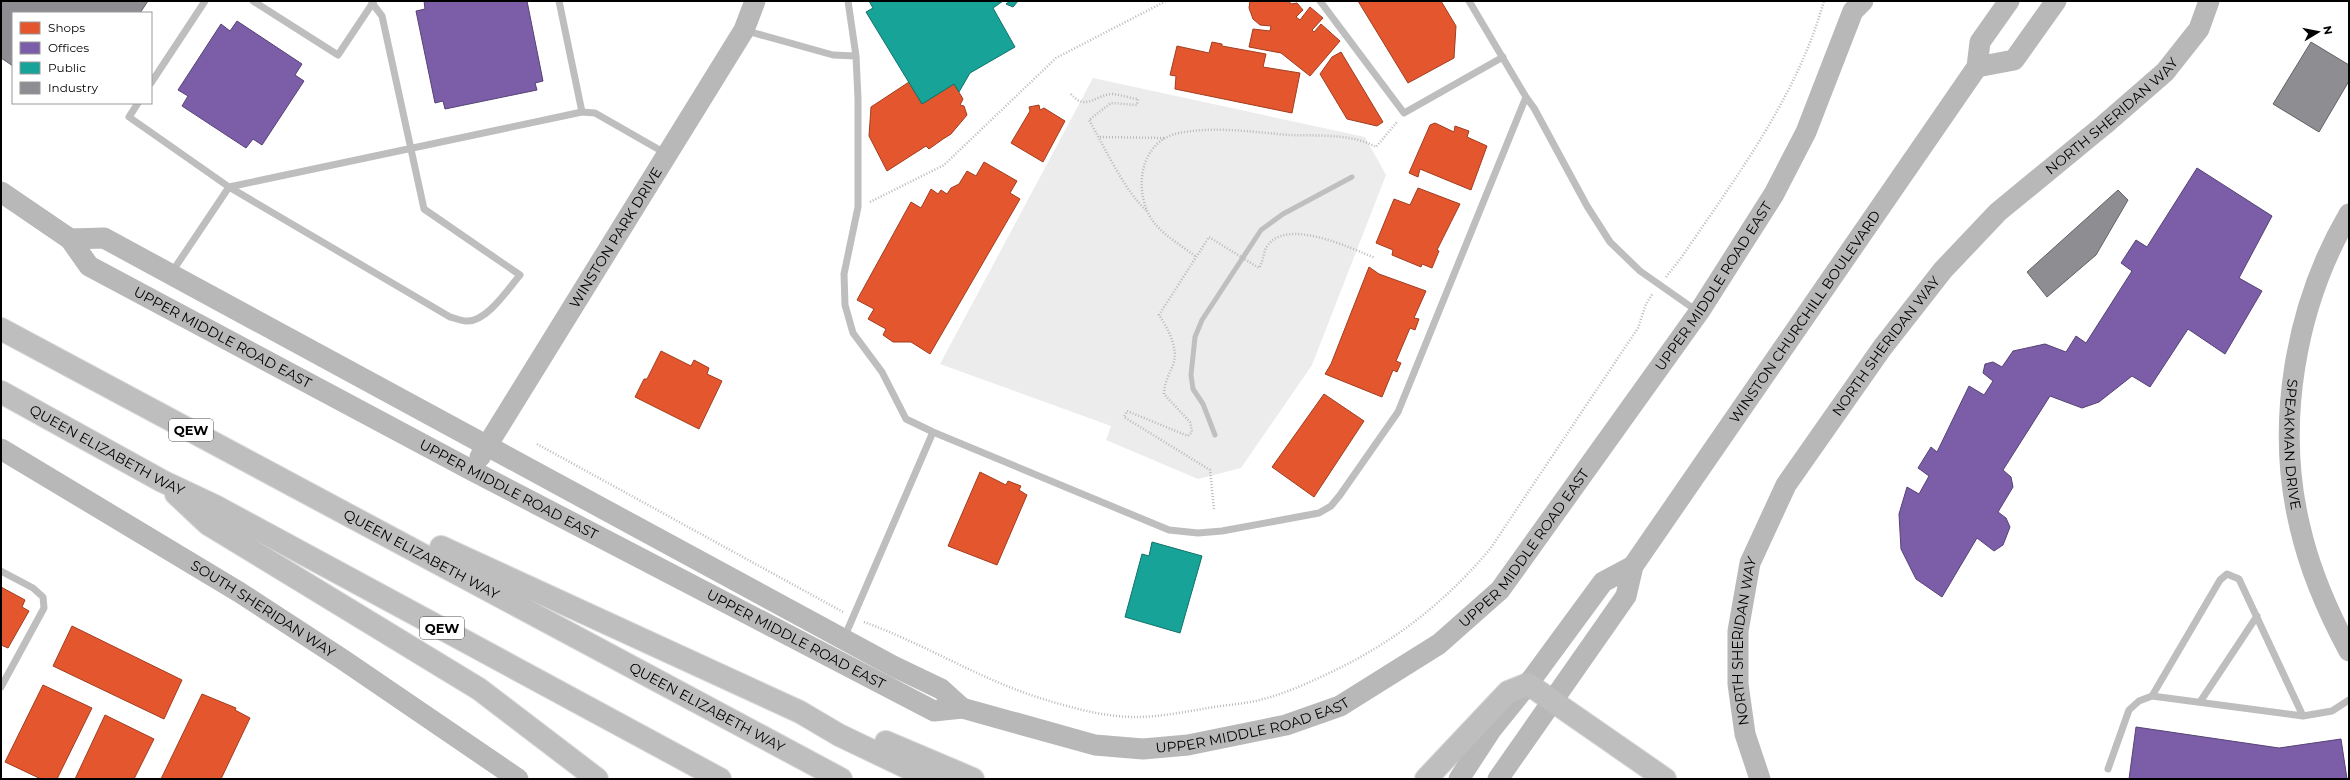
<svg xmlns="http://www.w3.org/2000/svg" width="2350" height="780" font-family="Montserrat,sans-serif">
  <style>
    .green { fill: #ececec }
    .shops { fill: #e4572e; stroke: #a03d20 }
    .offices { fill: #7b5ea7; stroke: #564275 }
    .public { fill: #17a398; stroke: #10726a }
    .industry { fill: #8d8d92; stroke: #636366 }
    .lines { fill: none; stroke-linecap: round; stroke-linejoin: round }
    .stream { stroke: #bfbfbf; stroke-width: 5 }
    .highway-casing { stroke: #dbdbdb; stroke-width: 24 }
    .path { stroke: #b9b9b9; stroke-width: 2.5; stroke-dasharray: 1 2; stroke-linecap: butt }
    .lane { stroke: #bebebe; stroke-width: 7 }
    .secondary { stroke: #b8b8b8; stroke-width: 21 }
    .highway { stroke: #bebebe; stroke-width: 22 }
    .labels { text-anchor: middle; stroke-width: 4; stroke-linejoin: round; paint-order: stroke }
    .shield { fill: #fff; stroke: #4c4c4c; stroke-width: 1 }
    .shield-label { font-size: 13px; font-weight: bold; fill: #000 }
    .street-label { font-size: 14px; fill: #000; stroke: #fff }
  </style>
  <rect width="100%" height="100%" fill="#fff"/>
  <!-- green -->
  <path class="green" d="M 1093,78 L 1365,137 L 1386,175 L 1312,365 L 1241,468 L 1198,479 L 1106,440 L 1111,426 L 940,364 Z"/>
  <!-- shops -->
  <path class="shops" d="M 1250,1 L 1289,1 L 1291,4 L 1297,3 L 1303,10 L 1296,17 L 1300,20 L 1310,7 L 1323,18 L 1312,30 L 1314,32 L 1321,24 L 1340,41 L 1310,76 L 1281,53 L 1249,47 L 1253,29 L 1270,31 L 1271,26 L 1260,25 L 1253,19 L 1249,8 Z
    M 1358,1 L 1441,1 L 1456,26 L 1454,58 L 1408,83 Z
    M 1212,42 L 1222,44 L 1222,46 L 1266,54 L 1263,67 L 1300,73 L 1292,113 L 1175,89 L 1176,76 L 1170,75 L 1177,46 L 1209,53 Z
    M 1341,52 L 1383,122 L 1377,126 L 1347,119 L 1320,74 L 1332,57 Z
    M 909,82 L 922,104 L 954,84 L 963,99 L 960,105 L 964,106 L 967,115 L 951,134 L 943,139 L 929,149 L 926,146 L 887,171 L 869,136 L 871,107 Z
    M 1039,105 L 1040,110 L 1044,108 L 1065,121 L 1043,162 L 1011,143 L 1030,111 L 1029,107 Z
    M 1435,123 L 1454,132 L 1455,126 L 1469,131 L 1467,137 L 1487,146 L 1471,190 L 1420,169 L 1418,177 L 1409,173 L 1430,125 Z
    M 984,162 L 1017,181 L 1010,193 L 1020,199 L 930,354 L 911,342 L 893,342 L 883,335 L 886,329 L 868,319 L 874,309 L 857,300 L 911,202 L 921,208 L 931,189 L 938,194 L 941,190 L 947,194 L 951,188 L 959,184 L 967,171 L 976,176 Z
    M 1418,188 L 1460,204 L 1437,250 L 1439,251 L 1432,268 L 1422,264 L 1421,267 L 1392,255 L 1393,250 L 1376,243 L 1394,199 L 1410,205 Z
    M 1369,267 L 1379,274 L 1426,291 L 1414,318 L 1419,319 L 1415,330 L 1410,328 L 1396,361 L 1401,363 L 1397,372 L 1393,370 L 1382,397 L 1325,374 L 1331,364 Z
    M 661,351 L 691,366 L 694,360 L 709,368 L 707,374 L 722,381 L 699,429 L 635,397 L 644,379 L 647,379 Z
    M 1324,394 L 1364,421 L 1314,497 L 1272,467 Z
    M 980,472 L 1006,485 L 1008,481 L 1021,486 L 1019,490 L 1027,495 L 997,565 L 948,546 Z
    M 1,587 L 25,600 L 22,607 L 29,611 L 8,648 L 1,645 Z
    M 72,626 L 182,680 L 164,719 L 53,666 Z
    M 43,685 L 92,708 L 57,779 L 41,779 L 5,762 Z
    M 202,694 L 236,708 L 235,710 L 250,718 L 221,779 L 161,779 Z
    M 105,715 L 154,739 L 134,779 L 75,779 Z"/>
  <!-- offices -->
  <path class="offices" d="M 424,1 L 527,1 L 543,81 L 535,83 L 537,90 L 445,109 L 443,101 L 435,103 L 416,11 L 425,9 Z
    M 237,21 L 302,64 L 295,75 L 304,81 L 262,145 L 253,139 L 246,148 L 182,106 L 188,96 L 178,90 L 221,24 L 230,31 Z
    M 2197,168 L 2272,216 L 2239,278 L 2262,291 L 2225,354 L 2188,329 L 2150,387 L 2132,376 L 2099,402 L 2082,408 L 2050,396 L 2003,470 L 2011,477 L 2013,487 L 1998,512 L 2006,518 L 2010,527 L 2003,545 L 1994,551 L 1977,538 L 1942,597 L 1916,579 L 1901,549 L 1899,514 L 1907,487 L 1919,494 L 1929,476 L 1918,468 L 1931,447 L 1937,452 L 1969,386 L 1984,395 L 1993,381 L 1983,373 L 1985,364 L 1993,362 L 2002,367 L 2013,351 L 2045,344 L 2066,352 L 2076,336 L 2086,343 L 2132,271 L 2121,263 L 2136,240 L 2147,247 Z
    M 2136,727 L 2279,748 L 2341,739 L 2347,779 L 2129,779 Z"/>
  <!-- public -->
  <path class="public" d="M 869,1 L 1003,1 L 993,8 L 1015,47 L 970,73 L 959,92 L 954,84 L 922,104 L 866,12 L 873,8 Z
    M 1010,1 L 1018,1 L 1013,7 L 1006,4 Z
    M 1152,542 L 1202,556 L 1180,633 L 1125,617 L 1142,554 L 1149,556 Z"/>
  <!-- industry -->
  <path class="industry" d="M 1,1 L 148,1 L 140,13 L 13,13 L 13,66 L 1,58 Z
    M 2311,42 L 2349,65 L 2349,81 L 2319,132 L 2273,104 Z
    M 2118,190 L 2128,200 L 2096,255 L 2047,297 L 2027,272 Z"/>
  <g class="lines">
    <!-- stream -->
    <path class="stream" d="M 1215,435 L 1203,404 L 1193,389 L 1191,375 L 1195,337 L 1202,320 L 1261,230 L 1283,214 L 1352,177"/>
    <!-- highway casing -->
    <g class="highway-casing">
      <g id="highway">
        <path id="s7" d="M 1,329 L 841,779"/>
        <path id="s8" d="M 1,392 L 162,481 L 215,506 L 720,779"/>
        <path d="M 176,494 L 208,524 L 479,689 L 597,779"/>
        <path d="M 441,547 L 800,712 L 839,735 L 931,779"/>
        <path d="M 886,742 L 973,779"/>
        <path d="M 1426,779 L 1508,692 L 1528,684 L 1665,779"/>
      </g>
    </g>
    <!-- path -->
    <path class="path" d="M 1071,94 C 1086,112 1096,94 1113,94 C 1121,95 1130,98 1138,99 L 1137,105 L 1111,103 L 1089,120 C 1104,146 1125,192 1147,211
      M 1100,137 L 1164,138
      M 870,202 L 944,165 L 1056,58 L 1166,1
      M 1195,256 C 1182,246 1165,236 1155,224 C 1132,195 1138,141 1179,133 C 1215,126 1253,132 1289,135 C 1316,136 1351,133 1376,147 L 1397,122
      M 1666,277 L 1681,258 C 1736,177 1797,97 1824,1
      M 537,444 L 843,612
      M 1214,509 L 1210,470 L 1124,417 L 1127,411 L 1188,436 L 1192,432 L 1190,422 L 1164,394 C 1164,384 1169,374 1173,365 C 1179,348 1168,329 1159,315 L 1209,237 L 1259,268 C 1264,260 1263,251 1268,245 C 1288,218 1351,248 1375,258
      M 864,622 C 925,644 981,680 1043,699 C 1072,708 1105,717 1136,717 C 1159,717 1185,712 1208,708 C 1225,705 1243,704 1260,700 C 1283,694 1304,685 1325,675 C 1390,645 1443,605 1490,549 L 1638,328 L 1646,304 L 1653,293"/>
    <!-- lane -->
    <path class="lane" d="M 253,1 L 338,55 L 374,1
      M 559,1 L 582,112
      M 848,1 L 856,56
      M 1320,1 L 1404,113 L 1503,57
      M 1469,1 L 1526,97 L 1534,108 L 1587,206 L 1610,242 L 1640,271 L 1697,311
      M 747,31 L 833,55 L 856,56 L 858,99 L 858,207 L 844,274 L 845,305 L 853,333 L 882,372 L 906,419 L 933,432 L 1169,530 L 1198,533 L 1222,531 L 1319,513 L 1331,506 L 1340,495 L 1398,412 L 1526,97
      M 151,83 L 205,1
      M 138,103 L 129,117 L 229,187 L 450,317 C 455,318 461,321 466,321 C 486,323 508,289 520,275 L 424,209 L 382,16 L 372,3
      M 172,272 L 229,187 L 582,112 L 595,113 L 665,153
      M 1,571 L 33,588 L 43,597 L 44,608 L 1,687
      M 844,638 L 933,432
      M 2152,696 L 2220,580 L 2227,574 L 2239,579 L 2303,716
      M 2200,702 L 2257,616
      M 2108,769 L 2129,710 L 2139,701 L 2152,696 L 2303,716 L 2332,711 L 2349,700"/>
    <!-- secondary -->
    <g class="secondary">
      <path d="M 1977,67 L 2014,60 L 2056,1"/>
      <path id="s1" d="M 1,192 L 70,239 L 89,266 L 473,471 L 934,711 L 962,708 L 1095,745 L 1143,749 L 1188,745 L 1286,725 L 1340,706 L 1439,644 L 1500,590 L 1699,312 L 1774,194 L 1806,132 L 1853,11 L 1863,1"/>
      <path id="s2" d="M 2349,214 C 2295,306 2275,424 2300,527 C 2310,571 2328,612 2349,651"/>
      <path d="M 70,239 L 104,238 L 893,666 L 941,689 L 962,708"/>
      <path id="s3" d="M 1,449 L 239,592 L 342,659 L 518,779"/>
      <path id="s4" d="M 480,457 L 744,30 L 755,1"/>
      <path d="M 1459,779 L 1491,730 L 1528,684 L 1603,582 L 1633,566"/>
      <path id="s5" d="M 1498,779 L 1626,596 L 1633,566 L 1977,67 L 1980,42 L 2009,1"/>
      <path id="s6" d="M 1760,779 L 1745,734 L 1738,684 L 1738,631 L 1750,563 L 1786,485 L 1882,348 L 1943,270 L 1998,212 L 2104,125 L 2165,72 L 2199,29 L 2209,1"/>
    </g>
    <!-- highway -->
    <use href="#highway" class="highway"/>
  </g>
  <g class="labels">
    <!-- shield labels -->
    <g class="shield">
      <rect x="169" y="419" width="44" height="22" rx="3"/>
      <rect x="420" y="617" width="44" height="22" rx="3"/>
    </g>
    <g class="shield-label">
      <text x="191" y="435">QEW</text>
      <text x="442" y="633">QEW</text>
    </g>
    <!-- street labels -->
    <g class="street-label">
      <text dy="5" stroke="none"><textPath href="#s6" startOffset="801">NORTH SHERIDAN WAY</textPath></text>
      <text dy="5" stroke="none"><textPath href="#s4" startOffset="258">WINSTON PARK DRIVE</textPath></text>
      <text dy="5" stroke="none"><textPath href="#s1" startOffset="2058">UPPER MIDDLE ROAD EAST</textPath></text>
      <text dy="5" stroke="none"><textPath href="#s5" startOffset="557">WINSTON CHURCHILL BOULEVARD</textPath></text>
      <text dy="5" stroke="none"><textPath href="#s1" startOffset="268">UPPER MIDDLE ROAD EAST</textPath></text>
      <text dy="5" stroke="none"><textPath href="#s6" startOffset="477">NORTH SHERIDAN WAY</textPath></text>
      <text dy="5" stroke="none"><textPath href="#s2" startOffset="241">SPEAKMAN DRIVE</textPath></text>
      <text dy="5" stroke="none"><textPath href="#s8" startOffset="121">QUEEN ELIZABETH WAY</textPath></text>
      <text dy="5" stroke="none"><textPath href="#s1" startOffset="592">UPPER MIDDLE ROAD EAST</textPath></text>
      <text dy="5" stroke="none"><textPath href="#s1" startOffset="1734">UPPER MIDDLE ROAD EAST</textPath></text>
      <text dy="5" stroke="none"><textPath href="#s7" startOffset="477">QUEEN ELIZABETH WAY</textPath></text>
      <text dy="5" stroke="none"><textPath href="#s3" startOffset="307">SOUTH SHERIDAN WAY</textPath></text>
      <text dy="5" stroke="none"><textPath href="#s1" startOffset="916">UPPER MIDDLE ROAD EAST</textPath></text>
      <text dy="5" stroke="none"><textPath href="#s6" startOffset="141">NORTH SHERIDAN WAY</textPath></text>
      <text dy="5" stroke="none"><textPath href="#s7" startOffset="801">QUEEN ELIZABETH WAY</textPath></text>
      <text dy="5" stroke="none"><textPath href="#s1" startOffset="1398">UPPER MIDDLE ROAD EAST</textPath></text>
    </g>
  </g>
  <!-- border -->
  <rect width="2350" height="780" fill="none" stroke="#000000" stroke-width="4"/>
  <!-- legend -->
  <rect x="12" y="12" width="140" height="92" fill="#ffffff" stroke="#999999"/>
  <rect x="20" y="22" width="20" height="12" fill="#e4572e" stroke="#999999"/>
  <text x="48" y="32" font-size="12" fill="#000000">Shops</text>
  <rect x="20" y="42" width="20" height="12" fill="#7b5ea7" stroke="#999999"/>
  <text x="48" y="52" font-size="12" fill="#000000">Offices</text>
  <rect x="20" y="62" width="20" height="12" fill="#17a398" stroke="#999999"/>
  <text x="48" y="72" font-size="12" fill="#000000">Public</text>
  <rect x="20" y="82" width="20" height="12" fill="#8d8d92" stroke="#999999"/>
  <text x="48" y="92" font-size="12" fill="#000000">Industry</text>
  <!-- north arrow -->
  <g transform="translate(2318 32) rotate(80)" stroke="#ffffff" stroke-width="3" paint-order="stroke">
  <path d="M0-3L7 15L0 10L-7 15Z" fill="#000000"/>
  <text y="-6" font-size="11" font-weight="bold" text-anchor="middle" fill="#000000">N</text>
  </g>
</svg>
